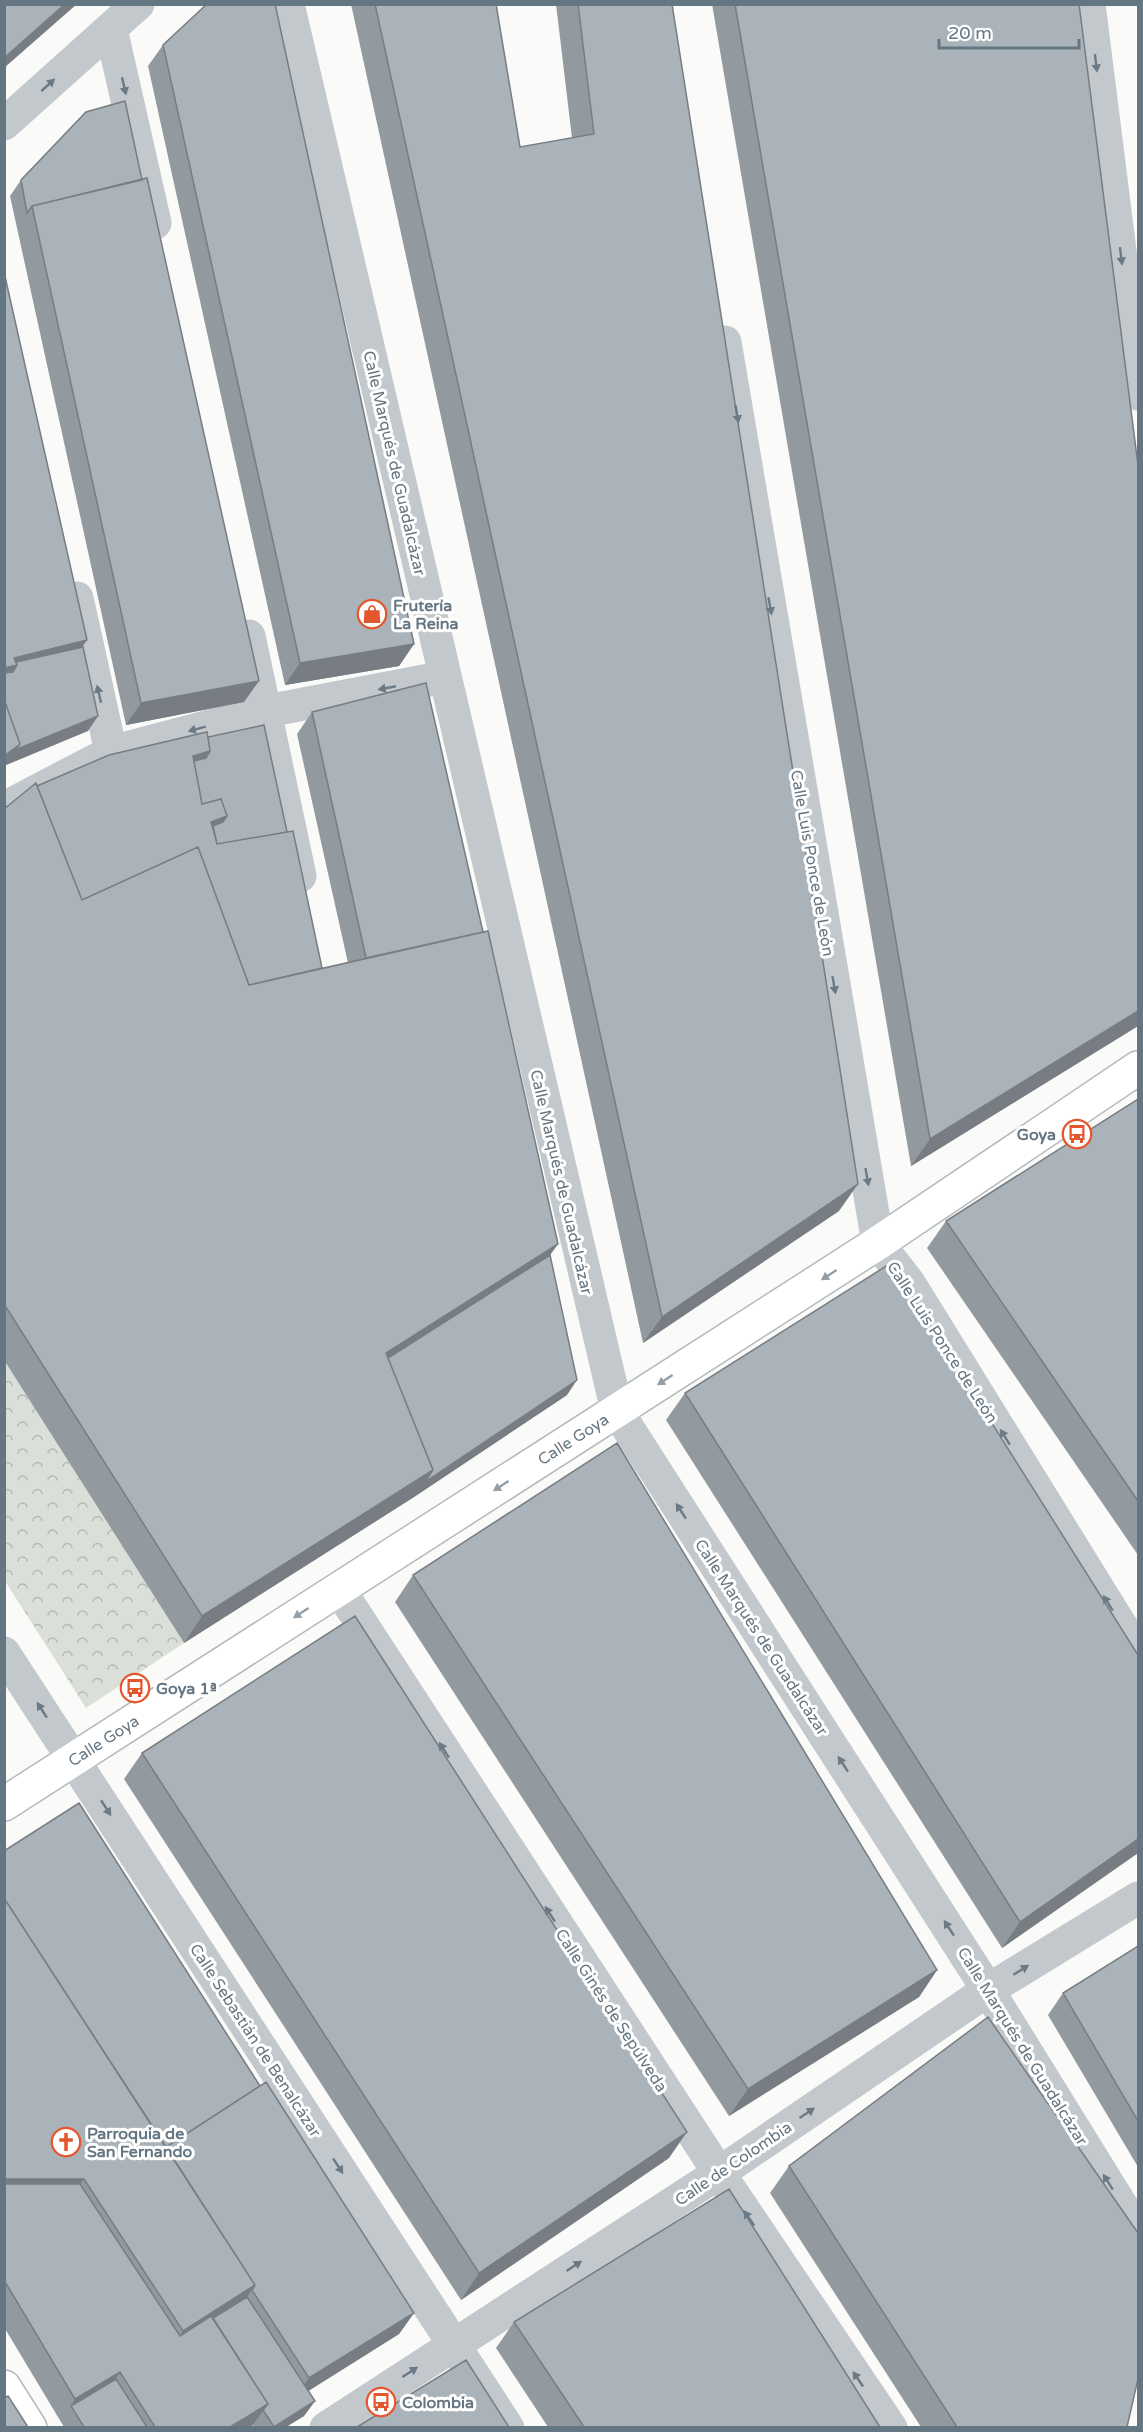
<svg xmlns="http://www.w3.org/2000/svg" width="1143" height="2432" font-family="'Varela Round',sans-serif">
  <style>
    .forest { fill: url(#forest-crowns) }
    .lines { fill: none; stroke-linecap: round; stroke-linejoin: round }
    .secondary-casing { stroke: #b3babf; stroke-width: 36 }
    .street { stroke: #c3c8cc; stroke-width: 33 }
    .secondary { stroke: #fff; stroke-width: 33 }
    .wall { fill: #929a9f }
    .shaded-wall { fill: #777d82 }
    .building { fill: #aab3b9; stroke: #777d82; stroke-width: 1.5 }
    .oneway { fill: #6a7a87 }
    .oneway2 { fill: #939fa8 }
    .labels { text-anchor: middle; stroke-width: 6; stroke-linejoin: round; paint-order: stroke }
    .street-label { font-size: 16px; fill: #657683; stroke: #fff }
    .poi-label { font-size: 16px; font-weight: bold; fill: #657683; stroke: #fff; text-anchor: start }
  </style>
  <defs>
    <pattern id="forest-crowns" width="20" height="18" patternUnits="userSpaceOnUse" patternTransform="scale(1.5)"><rect width="20" height="18" fill="#dadfd7"/><path d="M2 6a3 3 0 1 1 6 0M12 15a3 3 0 1 1 6 0" fill="none" stroke="#b4b9b4"/></pattern>
  </defs>
  <rect width="100%" height="100%" fill="#fafaf8"/>
  <!-- forest -->
  <path class="forest" d="M 4,1360 L 184,1643 L 86,1708 L 5,1581 Z"/>
  <g class="lines">
    <!-- secondary casing -->
    <g class="secondary-casing">
      <g id="secondary">
        <path id="s1" d="M 4,1804 L 878,1243 L 1138,1068"/>
        <path d="M 4,2387 L 30,2428"/>
      </g>
    </g>
    <!-- street -->
    <path class="street" d="M 288,4 L 617,1411 L 988,1990 L 1138,2232
      M 1089,4 L 1138,394
      M 111,29 L 155,223
      M 4,124 L 138,4
      M 725,342 L 878,1243 L 909,1283 L 1138,1653
      M 77,598 L 111,752
      M 249,636 L 300,876
      M 4,808 L 111,752 L 267,711 L 445,677
      M 339,1589 L 719,2173 L 891,2428
      M 4,1653 L 508,2428
      M 326,2428 L 719,2173 L 988,1990 L 1138,1898"/>
    <!-- secondary -->
    <use href="#secondary" class="secondary"/>
  </g>
  <!-- wall -->
  <path class="wall" d="M 351,4 L 496,4 L 520,147 L 572,138 L 556,4 L 672,4 L 839,1211 L 643,1343 Z
    M 712,4 L 1079,4 L 1138,465 L 1138,1026 L 911,1166 Z
    M 163,45 L 414,644 L 399,666 L 285,685 L 148,66 Z
    M 21,180 L 244,702 L 126,725 L 10,196 Z
    M 312,712 L 483,932 L 558,1244 L 550,1255 L 567,1395 L 414,1497 L 184,1643 L 4,1360 L 4,809 L 37,786 L 208,737 L 287,832 L 322,968 L 348,963 L 297,734 Z
    M 1138,1099 L 1138,1555 L 927,1248 L 946,1221 Z
    M 685,1393 L 1138,1655 L 1138,1853 L 1002,1948 L 666,1420 Z
    M 413,1575 L 937,1970 L 919,1997 L 729,2116 L 395,1602 Z
    M 142,1753 L 669,2158 L 461,2300 L 124,1779 Z
    M 4,1851 L 260,2086 L 414,2313 L 399,2334 L 308,2391 L 315,2401 L 304,2416 L 286,2427 L 254,2427 L 253,2425 L 249,2427 L 64,2427 L 4,2327 Z
    M 1138,1946 L 1138,2167 L 1048,2015 L 1063,1993 Z
    M 789,2166 L 1127,2427 L 921,2427 L 770,2193 Z
    M 514,2322 L 880,2427 L 548,2427 L 496,2348 Z"/>
  <!-- shaded-wall -->
  <path class="shaded-wall" d="M 65,4 L 77,4 L 4,68 L 4,58 Z
    M 87,640 L 72,662 L 4,683 L 4,668 L 14,658 Z
    M 414,644 L 399,666 L 285,685 L 300,663 Z
    M 259,681 L 244,702 L 126,725 L 141,703 Z
    M 98,716 L 88,731 L 4,766 L 4,756 L 20,744 Z
    M 210,751 L 195,773 L 193,756 Z
    M 227,816 L 212,837 L 211,822 Z
    M 1138,1011 L 1138,1026 L 911,1166 L 930,1139 Z
    M 858,1184 L 839,1211 L 643,1343 L 662,1317 Z
    M 558,1244 L 539,1270 L 381,1371 L 386,1353 Z
    M 577,1380 L 567,1395 L 414,1497 L 184,1643 L 202,1616 L 433,1470 Z
    M 1138,1839 L 1138,1853 L 1002,1948 L 1020,1922 Z
    M 937,1970 L 919,1997 L 729,2116 L 748,2089 Z
    M 687,2132 L 669,2158 L 461,2300 L 479,2273 Z
    M 4,2179 L 84,2179 L 65,2206 L 4,2205 Z
    M 255,2285 L 237,2312 L 165,2358 L 183,2331 Z
    M 414,2313 L 399,2334 L 294,2400 L 309,2378 Z
    M 120,2372 L 105,2394 L 71,2406 L 75,2399 Z
    M 315,2401 L 304,2416 L 286,2427 L 273,2427 Z
    M 268,2404 L 253,2425 L 249,2427 L 230,2427 Z"/>
  <!-- building -->
  <path class="building" d="M 4,4 L 65,4 L 4,58 Z
    M 207,4 L 275,4 L 414,644 L 300,663 L 163,45 Z
    M 375,4 L 496,4 L 520,147 L 594,134 L 578,4 L 672,4 L 858,1184 L 662,1317 Z
    M 735,4 L 1079,4 L 1138,465 L 1138,1011 L 930,1139 Z
    M 125,101 L 142,180 L 32,206 L 27,213 L 21,180 L 86,112 Z
    M 147,178 L 259,681 L 141,703 L 32,206 Z
    M 4,272 L 87,640 L 14,658 L 17,665 L 4,668 Z
    M 83,647 L 98,716 L 15,750 L 20,744 L 4,699 L 4,673 L 13,672 L 17,665 L 16,662 Z
    M 426,683 L 483,932 L 366,958 L 312,712 Z
    M 4,699 L 20,744 L 4,756 Z
    M 264,725 L 287,832 L 217,844 L 213,826 L 223,822 L 227,816 L 221,799 L 202,804 L 194,761 L 206,758 L 210,751 L 208,737 Z
    M 207,732 L 210,751 L 193,756 L 202,804 L 221,799 L 227,816 L 211,822 L 217,844 L 293,831 L 322,968 L 249,985 L 198,847 L 82,900 L 37,786 L 109,755 Z
    M 36,783 L 82,900 L 198,847 L 249,985 L 488,931 L 558,1244 L 386,1353 L 433,1470 L 202,1616 L 4,1304 L 4,809 Z
    M 1138,1099 L 1138,1501 L 946,1221 Z
    M 550,1255 L 577,1380 L 425,1482 L 433,1470 L 388,1358 Z
    M 891,1263 L 1138,1655 L 1138,1839 L 1020,1922 L 685,1393 Z
    M 617,1443 L 937,1970 L 748,2089 L 413,1575 Z
    M 355,1616 L 687,2132 L 479,2273 L 142,1753 Z
    M 79,1803 L 260,2086 L 166,2147 L 4,1898 L 4,1851 Z
    M 4,1898 L 255,2285 L 183,2331 L 84,2179 L 4,2179 Z
    M 1138,1946 L 1138,2121 L 1063,1993 Z
    M 988,2017 L 1138,2233 L 1138,2379 L 1127,2427 L 957,2427 L 789,2166 Z
    M 266,2082 L 414,2313 L 309,2378 L 252,2290 L 255,2285 L 166,2147 Z
    M 4,2184 L 80,2184 L 180,2336 L 211,2316 L 268,2404 L 230,2427 L 155,2427 L 120,2372 L 75,2399 L 4,2280 Z
    M 729,2189 L 880,2427 L 584,2427 L 514,2322 Z
    M 247,2297 L 315,2401 L 274,2427 L 263,2410 L 268,2404 L 213,2318 Z
    M 466,2360 L 509,2427 L 357,2427 Z
    M 116,2379 L 147,2427 L 84,2427 L 71,2406 Z
    M 8,2396 L 28,2427 L 4,2427 L 4,2398 Z"/>
  <!-- one-way arrows -->
  <defs><path id="oneway-solid" d="M-6-.8H1V-3.2L6.5 0L1 3.2V.8H-6Z" transform="scale(1.5)"/></defs>
  <g class="oneway">
    <use href="#oneway-solid" transform="translate(1096 63) rotate(83)"/>
    <use href="#oneway-solid" transform="translate(48 85) rotate(-42)"/>
    <use href="#oneway-solid" transform="translate(124 86) rotate(77)"/>
    <use href="#oneway-solid" transform="translate(1121 256) rotate(83)"/>
    <use href="#oneway-solid" transform="translate(737 414) rotate(80)"/>
    <use href="#oneway-solid" transform="translate(770 606) rotate(80)"/>
    <use href="#oneway-solid" transform="translate(387 688) rotate(169)"/>
    <use href="#oneway-solid" transform="translate(99 694) rotate(-103)"/>
    <use href="#oneway-solid" transform="translate(197 729) rotate(165)"/>
    <use href="#oneway-solid" transform="translate(834 985) rotate(80)"/>
    <use href="#oneway-solid" transform="translate(867 1177) rotate(80)"/>
    <use href="#oneway-solid" transform="translate(1005 1437) rotate(-122)"/>
    <use href="#oneway-solid" transform="translate(681 1511) rotate(-123)"/>
    <use href="#oneway-solid" transform="translate(1108 1603) rotate(-122)"/>
    <use href="#oneway-solid" transform="translate(42 1710) rotate(-123)"/>
    <use href="#oneway-solid" transform="translate(444 1750) rotate(-123)"/>
    <use href="#oneway-solid" transform="translate(843 1764) rotate(-123)"/>
    <use href="#oneway-solid" transform="translate(106 1808) rotate(57)"/>
    <use href="#oneway-solid" transform="translate(550 1914) rotate(-123)"/>
    <use href="#oneway-solid" transform="translate(949 1928) rotate(-123)"/>
    <use href="#oneway-solid" transform="translate(1021 1970) rotate(-32)"/>
    <use href="#oneway-solid" transform="translate(807 2113) rotate(-34)"/>
    <use href="#oneway-solid" transform="translate(338 2166) rotate(57)"/>
    <use href="#oneway-solid" transform="translate(1108 2182) rotate(-122)"/>
    <use href="#oneway-solid" transform="translate(749 2218) rotate(-124)"/>
    <use href="#oneway-solid" transform="translate(574 2266) rotate(-33)"/>
    <use href="#oneway-solid" transform="translate(410 2372) rotate(-33)"/>
    <use href="#oneway-solid" transform="translate(858 2379) rotate(-124)"/>
  </g>
  <g class="oneway2">
    <use href="#oneway-solid" transform="translate(829 1275) rotate(147)"/>
    <use href="#oneway-solid" transform="translate(665 1380) rotate(147)"/>
    <use href="#oneway-solid" transform="translate(501 1486) rotate(147)"/>
    <use href="#oneway-solid" transform="translate(301 1613) rotate(147)"/>
  </g>
  <!-- icons -->
  <defs>
    <g id="shop-ring" transform="scale(1.5)"><circle r="9.5" fill="#fff" stroke="#e4572e" stroke-width="1.5"/><path d="M-5-2.5h2.3a2.7 3.5 0 0 1 5.4 0H5L5.5 6h-11ZM-1.5-2.5h3a1.5 2.3 0 0 0-3 0Z" fill="#e4572e"/></g>
    <g id="bus-ring" transform="scale(1.5)"><circle r="9.5" fill="#fff" stroke="#e4572e" stroke-width="1.5"/><path d="M-5-6H5V4H4V6H2V4H-2V6H-4V4H-5ZM-3.5-4V0h7V-4ZM-3.5 1.2v1.5H-2V1.2ZM2 1.2v1.5H3.5V1.2Z" fill="#e4572e"/></g>
    <g id="church-ring" transform="scale(1.5)"><circle r="9.5" fill="#fff" stroke="#e4572e" stroke-width="1.5"/><path d="M-1.2-6h2.4v3.5h3.3v2.4h-3.3V6h-2.4V-.1h-3.3v-2.4h3.3Z" fill="#e4572e"/></g>
  </defs>
  <g fill-rule="evenodd">
    <use href="#shop-ring" x="372" y="614"/>
    <use href="#bus-ring" x="1077" y="1134"/>
    <use href="#bus-ring" x="135" y="1688"/>
    <use href="#church-ring" x="66" y="2142"/>
    <use href="#bus-ring" x="381" y="2402"/>
  </g>
  <g class="labels">
    <!-- street labels -->
    <g class="street-label">
      <text transform="translate(395 463) rotate(77)" y="6">Calle Marqués de Guadalcázar</text>
      <text transform="translate(813 863) rotate(80)" y="6">Calle Luis Ponce de León</text>
      <text transform="translate(562 1182) rotate(77)" y="6">Calle Marqués de Guadalcázar</text>
      <text transform="translate(943 1342) rotate(57)" y="6">Calle Luis Ponce de León</text>
      <text dy="6" stroke="none"><textPath href="#s1" startOffset="676">Calle Goya</textPath></text>
      <text transform="translate(762 1637) rotate(57)" y="6">Calle Marqués de Guadalcázar</text>
      <text dy="6" stroke="none"><textPath href="#s1" startOffset="118">Calle Goya</textPath></text>
      <text transform="translate(612 2010) rotate(57)" y="6">Calle Ginés de Sepúlveda</text>
      <text transform="translate(256 2040) rotate(57)" y="6">Calle Sebastián de Benalcázar</text>
      <text transform="translate(1023 2046) rotate(58)" y="6">Calle Marqués de Guadalcázar</text>
      <text transform="translate(733 2163) rotate(-34)" y="6">Calle de Colombia</text>
    </g>
    <!-- poi labels -->
    <g class="poi-label">
      <text x="393" y="611">Frutería<tspan x="393" dy="18">La Reina</tspan></text>
      <text x="1056" y="1140" text-anchor="end">Goya</text>
      <text x="156" y="1694">Goya 1ª</text>
      <text x="87" y="2139">Parroquia de<tspan x="87" dy="18">San Fernando</tspan></text>
      <text x="402" y="2408">Colombia</text>
    </g>
  </g>
  <!-- border -->
  <rect width="1143" height="2432" fill="none" stroke="#657683" stroke-width="12"/>
  <!-- scale -->
  <path d="M939 39v9h140v-9" fill="none" stroke="#657683" stroke-width="3"/>
  <text x="948" y="39" font-size="18" fill="#657683" stroke="#ffffff" stroke-width="4.5" paint-order="stroke">20 m</text>
</svg>
